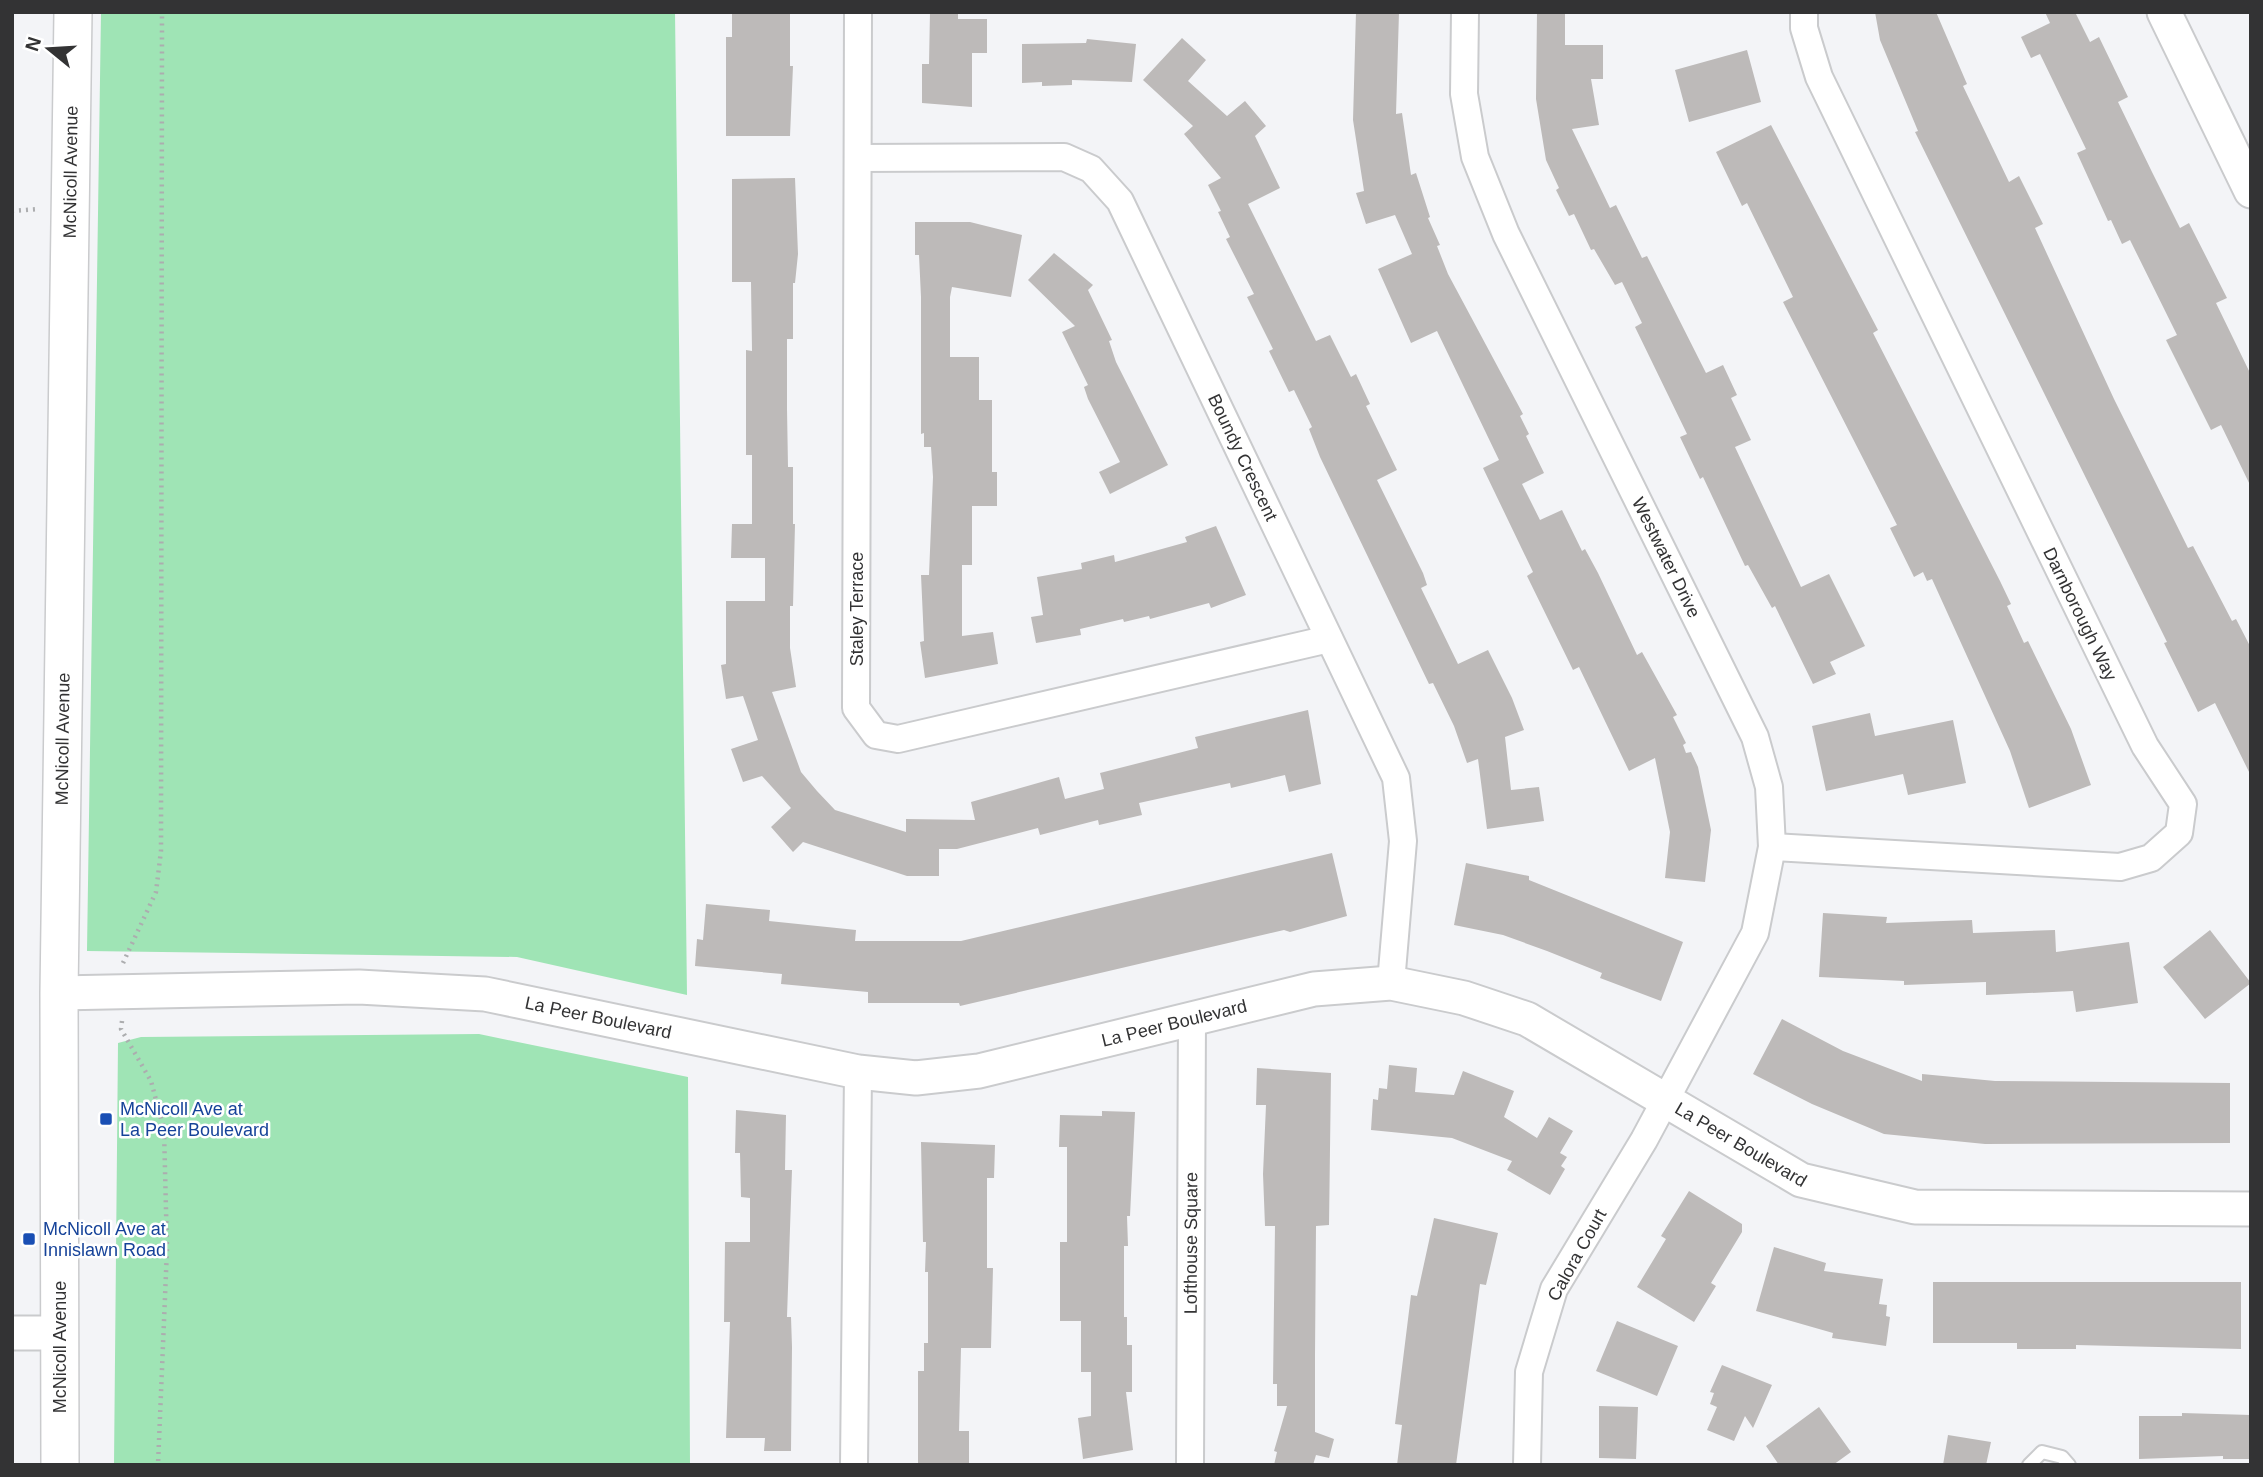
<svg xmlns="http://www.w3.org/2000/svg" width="2263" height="1477" font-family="Arial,sans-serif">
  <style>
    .green { fill: #9fe4b5 }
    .building { fill: #bdbab9 }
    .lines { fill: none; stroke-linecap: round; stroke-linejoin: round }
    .service-casing { stroke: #cacbcd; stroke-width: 16 }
    .minor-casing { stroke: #cacbcd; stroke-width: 30 }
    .tertiary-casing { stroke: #cacbcd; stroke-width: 37 }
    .secondary-casing { stroke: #cacbcd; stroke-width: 40 }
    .path { stroke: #acadaf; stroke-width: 4.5; stroke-dasharray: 2 5; stroke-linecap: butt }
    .service { stroke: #fff; stroke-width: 12 }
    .minor { stroke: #fff; stroke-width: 26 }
    .tertiary { stroke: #fff; stroke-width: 33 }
    .secondary { stroke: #fff; stroke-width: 37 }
    .transit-dot { fill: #1a4fb4; stroke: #fff; stroke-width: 2.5 }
    .labels { text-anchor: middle; stroke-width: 5; stroke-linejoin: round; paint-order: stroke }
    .street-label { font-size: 18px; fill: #333334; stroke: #fff }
    .transit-label { font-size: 18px; fill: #164399; stroke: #fff; text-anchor: start }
  </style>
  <rect width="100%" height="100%" fill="#f3f4f7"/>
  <!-- green -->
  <path class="green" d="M 101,12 L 675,12 L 687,995 L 517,957 L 87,951 Z
    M 479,1034 L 688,1077 L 690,1465 L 114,1465 L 118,1043 L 141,1037 Z"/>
  <!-- building -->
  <path class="building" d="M 732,12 L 790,12 L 790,66 L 793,66 L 790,136 L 726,136 L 726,37 L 732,37 Z
    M 930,12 L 958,12 L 958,19 L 987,19 L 987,53 L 972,53 L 972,107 L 922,103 L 922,64 L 929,64 Z
    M 1356,12 L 1399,12 L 1396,114 L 1402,113 L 1411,175 L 1416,173 L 1430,217 L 1428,218 L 1440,245 L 1437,246 L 1448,274 L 1523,414 L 1520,416 L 1529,434 L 1526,436 L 1544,473 L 1522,484 L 1540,520 L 1562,510 L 1582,551 L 1585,549 L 1598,573 L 1637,655 L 1642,652 L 1677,715 L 1673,717 L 1686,743 L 1683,745 L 1686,753 L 1691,752 L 1698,767 L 1711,830 L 1705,882 L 1665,878 L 1670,832 L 1655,758 L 1629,771 L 1579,667 L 1573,670 L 1527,576 L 1533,572 L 1483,468 L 1499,460 L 1437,331 L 1411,343 L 1378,269 L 1412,254 L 1395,215 L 1366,224 L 1356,193 L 1364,191 L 1353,120 Z
    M 1537,12 L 1565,12 L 1565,45 L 1603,45 L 1603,79 L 1591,79 L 1599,125 L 1572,129 L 1610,208 L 1616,205 L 1642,258 L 1647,256 L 1706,373 L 1723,365 L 1737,395 L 1731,398 L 1751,440 L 1735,447 L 1801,587 L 1829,574 L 1865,646 L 1830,662 L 1836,674 L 1813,684 L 1775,606 L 1772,608 L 1748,565 L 1745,566 L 1703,477 L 1700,479 L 1680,437 L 1687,434 L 1635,327 L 1642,323 L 1622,282 L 1615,285 L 1594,249 L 1591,250 L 1574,214 L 1569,216 L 1556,190 L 1559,188 L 1546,160 L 1536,99 Z
    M 1875,12 L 1936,12 L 1967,84 L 1963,86 L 2009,182 L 2019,176 L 2043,224 L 2035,228 L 2114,399 L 2188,548 L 2193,546 L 2232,621 L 2236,619 L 2251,648 L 2251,776 L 2215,703 L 2198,712 L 2164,643 L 2167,642 L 1915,132 L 1918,131 L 1880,40 Z
    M 2045,12 L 2075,12 L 2090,42 L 2099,37 L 2128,97 L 2118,102 L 2152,172 L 2180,228 L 2189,223 L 2227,298 L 2216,303 L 2251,375 L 2251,487 L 2221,425 L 2211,430 L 2166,340 L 2177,335 L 2130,240 L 2122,244 L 2111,220 L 2108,221 L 2077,153 L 2086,149 L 2040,54 L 2031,58 L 2021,37 L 2050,23 Z
    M 1182,38 L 1206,60 L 1188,81 L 1227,116 L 1245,101 L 1266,126 L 1255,136 L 1280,188 L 1248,204 L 1316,341 L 1330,335 L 1351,377 L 1356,374 L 1370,404 L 1366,406 L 1397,470 L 1377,480 L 1423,573 L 1427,585 L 1421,588 L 1458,664 L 1488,650 L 1512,698 L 1524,730 L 1505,737 L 1511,790 L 1539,787 L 1544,821 L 1487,829 L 1478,759 L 1467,763 L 1454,726 L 1433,683 L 1429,684 L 1320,457 L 1309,429 L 1312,427 L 1294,390 L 1289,392 L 1269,351 L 1273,349 L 1247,297 L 1254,294 L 1226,239 L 1230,237 L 1218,212 L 1221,211 L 1208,185 L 1221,178 L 1184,134 L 1193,126 L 1143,80 Z
    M 1087,39 L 1136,44 L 1132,82 L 1072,80 L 1072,85 L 1042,86 L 1042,82 L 1022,83 L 1022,44 L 1086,43 Z
    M 1747,50 L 1761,102 L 1689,122 L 1675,70 Z
    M 1771,125 L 1878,330 L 1873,333 L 2000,581 L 2011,604 L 2007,606 L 2024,643 L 2028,641 L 2071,729 L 2091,785 L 2029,808 L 2010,751 L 1932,579 L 1927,581 L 1923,572 L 1914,577 L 1890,528 L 1897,525 L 1783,302 L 1793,297 L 1747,203 L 1742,206 L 1716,152 Z
    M 795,178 L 798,254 L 795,283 L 793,283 L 793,339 L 787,339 L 787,409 L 788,467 L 793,467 L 793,524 L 795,524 L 793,606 L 790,606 L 790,648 L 796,687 L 772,692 L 801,772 L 817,791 L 835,810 L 906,832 L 906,819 L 975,820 L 971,802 L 1059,777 L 1065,799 L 1104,789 L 1100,773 L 1198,748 L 1195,737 L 1308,710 L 1321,784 L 1289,792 L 1285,775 L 1231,788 L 1230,783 L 1139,803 L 1142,815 L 1099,825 L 1098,820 L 1040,835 L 1038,828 L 957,849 L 939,849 L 939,876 L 907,876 L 803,842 L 793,852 L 771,827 L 791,808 L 762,776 L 743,782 L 731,749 L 758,740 L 743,696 L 726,699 L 721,665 L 726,664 L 726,601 L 765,601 L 765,558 L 731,558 L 732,524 L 752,524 L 752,455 L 746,455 L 746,350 L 752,351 L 751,282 L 732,282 L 732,179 Z
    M 915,222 L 970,222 L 1022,235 L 1011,297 L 952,287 L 950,297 L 950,357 L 979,357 L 979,400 L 992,400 L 992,472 L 997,472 L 997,506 L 972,506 L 972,565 L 962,565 L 962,636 L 993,632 L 998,664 L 925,678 L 920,642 L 924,641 L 921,575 L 929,575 L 933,477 L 931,447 L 924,447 L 924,433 L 921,434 L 921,297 L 919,255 L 915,255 Z
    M 1054,253 L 1093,285 L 1088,290 L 1112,340 L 1109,341 L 1116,362 L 1168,465 L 1110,494 L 1099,472 L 1120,462 L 1088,399 L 1084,387 L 1088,385 L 1062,332 L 1075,326 L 1028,280 Z
    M 1216,526 L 1246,595 L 1211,608 L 1209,603 L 1150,619 L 1149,616 L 1124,622 L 1123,619 L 1080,629 L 1081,635 L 1036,643 L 1031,617 L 1043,615 L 1037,577 L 1082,569 L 1081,563 L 1114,555 L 1115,562 L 1187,542 L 1185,537 Z
    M 1870,713 L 1875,736 L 1953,720 L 1966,783 L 1908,795 L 1903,774 L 1826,791 L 1812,726 Z
    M 1332,853 L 1347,916 L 1290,932 L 1284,930 L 960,1006 L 959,1003 L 868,1003 L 868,992 L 781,984 L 782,974 L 695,966 L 697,939 L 703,940 L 706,904 L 770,910 L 769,921 L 856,930 L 855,941 L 961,941 Z
    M 1466,863 L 1529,876 L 1529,880 L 1683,942 L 1661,1001 L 1600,978 L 1602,973 L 1547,951 L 1503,935 L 1454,925 Z
    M 1823,913 L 1887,917 L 1886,923 L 1972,920 L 1973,933 L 2055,930 L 2056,952 L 2129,942 L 2138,1003 L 2076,1012 L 2073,991 L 1986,995 L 1986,982 L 1904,985 L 1904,981 L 1819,977 Z
    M 2210,930 L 2251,983 L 2205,1019 L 2163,967 Z
    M 1782,1019 L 1843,1051 L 1922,1081 L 1922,1074 L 1995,1081 L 2230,1083 L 2230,1143 L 1985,1144 L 1884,1134 L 1812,1104 L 1753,1074 Z
    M 1389,1065 L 1417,1068 L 1415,1092 L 1454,1095 L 1463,1071 L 1514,1091 L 1504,1117 L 1537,1138 L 1549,1117 L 1573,1131 L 1560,1153 L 1567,1157 L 1561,1166 L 1565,1169 L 1550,1195 L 1507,1170 L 1512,1161 L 1452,1138 L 1371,1130 L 1373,1099 L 1378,1100 L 1379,1088 L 1387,1089 Z
    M 1257,1068 L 1331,1073 L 1329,1225 L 1316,1226 L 1315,1356 L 1315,1432 L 1334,1439 L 1329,1458 L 1316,1455 L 1313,1465 L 1274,1465 L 1277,1452 L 1274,1451 L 1287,1406 L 1277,1406 L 1277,1384 L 1273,1384 L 1275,1226 L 1265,1226 L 1263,1174 L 1266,1105 L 1256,1105 Z
    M 736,1110 L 786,1115 L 785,1170 L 792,1170 L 787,1317 L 791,1317 L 792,1347 L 791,1451 L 764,1451 L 765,1438 L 726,1438 L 730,1322 L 724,1322 L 725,1242 L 750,1242 L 750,1198 L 741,1197 L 740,1153 L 735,1153 Z
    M 1102,1111 L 1135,1112 L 1130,1216 L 1127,1216 L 1128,1246 L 1124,1246 L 1124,1317 L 1127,1317 L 1127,1345 L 1132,1345 L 1132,1392 L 1126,1392 L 1133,1450 L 1083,1459 L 1078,1418 L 1091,1416 L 1091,1372 L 1081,1372 L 1081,1321 L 1060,1321 L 1060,1242 L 1067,1242 L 1067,1147 L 1059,1147 L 1060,1115 L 1102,1116 Z
    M 921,1142 L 995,1145 L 994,1178 L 987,1178 L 987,1268 L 993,1268 L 991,1348 L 961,1348 L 959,1431 L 969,1431 L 969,1465 L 918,1465 L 918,1371 L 924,1371 L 924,1343 L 928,1343 L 928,1272 L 925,1272 L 926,1242 L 923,1242 Z
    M 1689,1191 L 1742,1224 L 1742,1232 L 1711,1283 L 1716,1286 L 1694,1322 L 1637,1287 L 1666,1239 L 1661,1236 Z
    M 1434,1218 L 1498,1233 L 1486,1285 L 1480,1284 L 1456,1465 L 1397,1465 L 1402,1425 L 1395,1424 L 1411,1295 L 1417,1296 Z
    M 1774,1247 L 1826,1263 L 1824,1271 L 1883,1279 L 1879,1304 L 1887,1305 L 1886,1316 L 1890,1317 L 1886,1346 L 1832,1338 L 1833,1333 L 1756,1311 Z
    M 1933,1282 L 2241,1282 L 2241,1349 L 2076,1345 L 2076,1349 L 2017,1349 L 2017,1343 L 1933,1343 Z
    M 1617,1321 L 1678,1346 L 1657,1396 L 1596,1371 Z
    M 1722,1365 L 1772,1385 L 1753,1428 L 1745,1416 L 1734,1441 L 1707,1430 L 1717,1407 L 1710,1404 L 1714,1393 L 1710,1392 Z
    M 1599,1406 L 1638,1407 L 1636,1459 L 1599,1458 Z
    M 1819,1407 L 1851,1452 L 1833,1465 L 1779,1465 L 1766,1446 Z
    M 2182,1413 L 2251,1415 L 2251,1459 L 2223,1459 L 2223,1456 L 2139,1459 L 2139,1416 L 2182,1416 Z
    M 1948,1435 L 1991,1442 L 1986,1465 L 1943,1465 Z"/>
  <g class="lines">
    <!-- service casing -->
    <g class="service-casing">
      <path id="service" d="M 2029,1465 L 2042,1452 L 2062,1457 L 2069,1465"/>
    </g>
    <!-- minor casing -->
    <g class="minor-casing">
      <g id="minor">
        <path d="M 858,12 L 856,708 L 876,735 L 898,739 L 1329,639"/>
        <path id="s1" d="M 1465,12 L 1464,94 L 1475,157 L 1506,234 L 1755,737 L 1769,787 L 1772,847 L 1755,933 L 1644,1140 L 1554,1289 L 1529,1372 L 1527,1465"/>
        <path id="s2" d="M 859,158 L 1064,157 L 1091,169 L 1120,201 L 1396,778 L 1403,841 L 1391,983"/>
        <path d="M 1772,847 L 2120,867 L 2151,858 L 2179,833 L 2183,804 L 2145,746 L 1819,77 L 1804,28 L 1804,12"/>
        <path d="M 854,1465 L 858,1072"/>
        <path id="s3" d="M 1190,1465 L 1192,1019"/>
      </g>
    </g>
    <!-- tertiary casing -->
    <g class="tertiary-casing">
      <g id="tertiary">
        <path d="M 2164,12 L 2251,191"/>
        <path id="s4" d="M 59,993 L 359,987 L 485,994 L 858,1072 L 916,1078 L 979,1071 L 1314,989 L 1391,983 L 1464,998 L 1527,1019 L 1801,1180 L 1915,1207 L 2251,1209"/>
        <path d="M 12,1333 L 60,1333"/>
      </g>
    </g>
    <!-- secondary casing -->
    <g class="secondary-casing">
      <g id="secondary">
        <path id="s5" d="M 60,1465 L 59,993 L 73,12"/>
      </g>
    </g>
    <!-- path -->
    <path class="path" d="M 12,211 L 39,209
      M 123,963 L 156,892 L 161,851 L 162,12
      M 122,1021 L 121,1029 L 151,1081 L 164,1130 L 167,1249 L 158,1465"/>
    <!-- service -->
    <use href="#service" class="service"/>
    <!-- minor -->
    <use href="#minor" class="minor"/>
    <!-- tertiary -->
    <use href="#tertiary" class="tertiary"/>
    <!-- secondary -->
    <use href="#secondary" class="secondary"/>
  </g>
  <!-- markers -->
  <g class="transit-dot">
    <rect x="99" y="1112" width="14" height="14" rx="3.5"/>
    <rect x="22" y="1232" width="14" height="14" rx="3.5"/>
  </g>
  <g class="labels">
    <!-- street labels -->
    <g class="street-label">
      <text dy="6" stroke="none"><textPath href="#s5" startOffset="1293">McNicoll Avenue</textPath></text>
      <text dy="6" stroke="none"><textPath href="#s2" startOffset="562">Boundy Crescent</textPath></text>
      <text dy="6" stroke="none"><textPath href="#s1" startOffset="590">Westwater Drive</textPath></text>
      <text transform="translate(857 609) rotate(-90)" y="6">Staley Terrace</text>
      <text transform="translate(2080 614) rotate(64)" y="6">Darnborough Way</text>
      <text dy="6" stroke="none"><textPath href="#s5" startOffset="726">McNicoll Avenue</textPath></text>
      <text dy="6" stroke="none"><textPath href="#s4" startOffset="542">La Peer Boulevard</textPath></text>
      <text dy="6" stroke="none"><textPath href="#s4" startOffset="1130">La Peer Boulevard</textPath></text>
      <text dy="6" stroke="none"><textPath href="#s4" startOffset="1740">La Peer Boulevard</textPath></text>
      <text dy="6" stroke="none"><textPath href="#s3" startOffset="222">Lofthouse Square</textPath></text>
      <text transform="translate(1577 1255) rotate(-61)" y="6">Calora Court</text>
      <text transform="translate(60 1347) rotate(-90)" y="6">McNicoll Avenue</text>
    </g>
    <!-- transit labels -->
    <g class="transit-label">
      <text x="120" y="1115">McNicoll Ave at<tspan x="120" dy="21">La Peer Boulevard</tspan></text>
      <text x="43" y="1235">McNicoll Ave at<tspan x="43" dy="21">Innislawn Road</tspan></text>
    </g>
  </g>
  <!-- border -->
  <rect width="2263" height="1477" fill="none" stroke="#333334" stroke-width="28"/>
  <!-- north arrow -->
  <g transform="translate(49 49) rotate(288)" stroke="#ffffff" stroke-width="5" paint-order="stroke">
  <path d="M0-5L12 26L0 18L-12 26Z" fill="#333334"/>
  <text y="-10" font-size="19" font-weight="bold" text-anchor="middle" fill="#333334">N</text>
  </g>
</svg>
